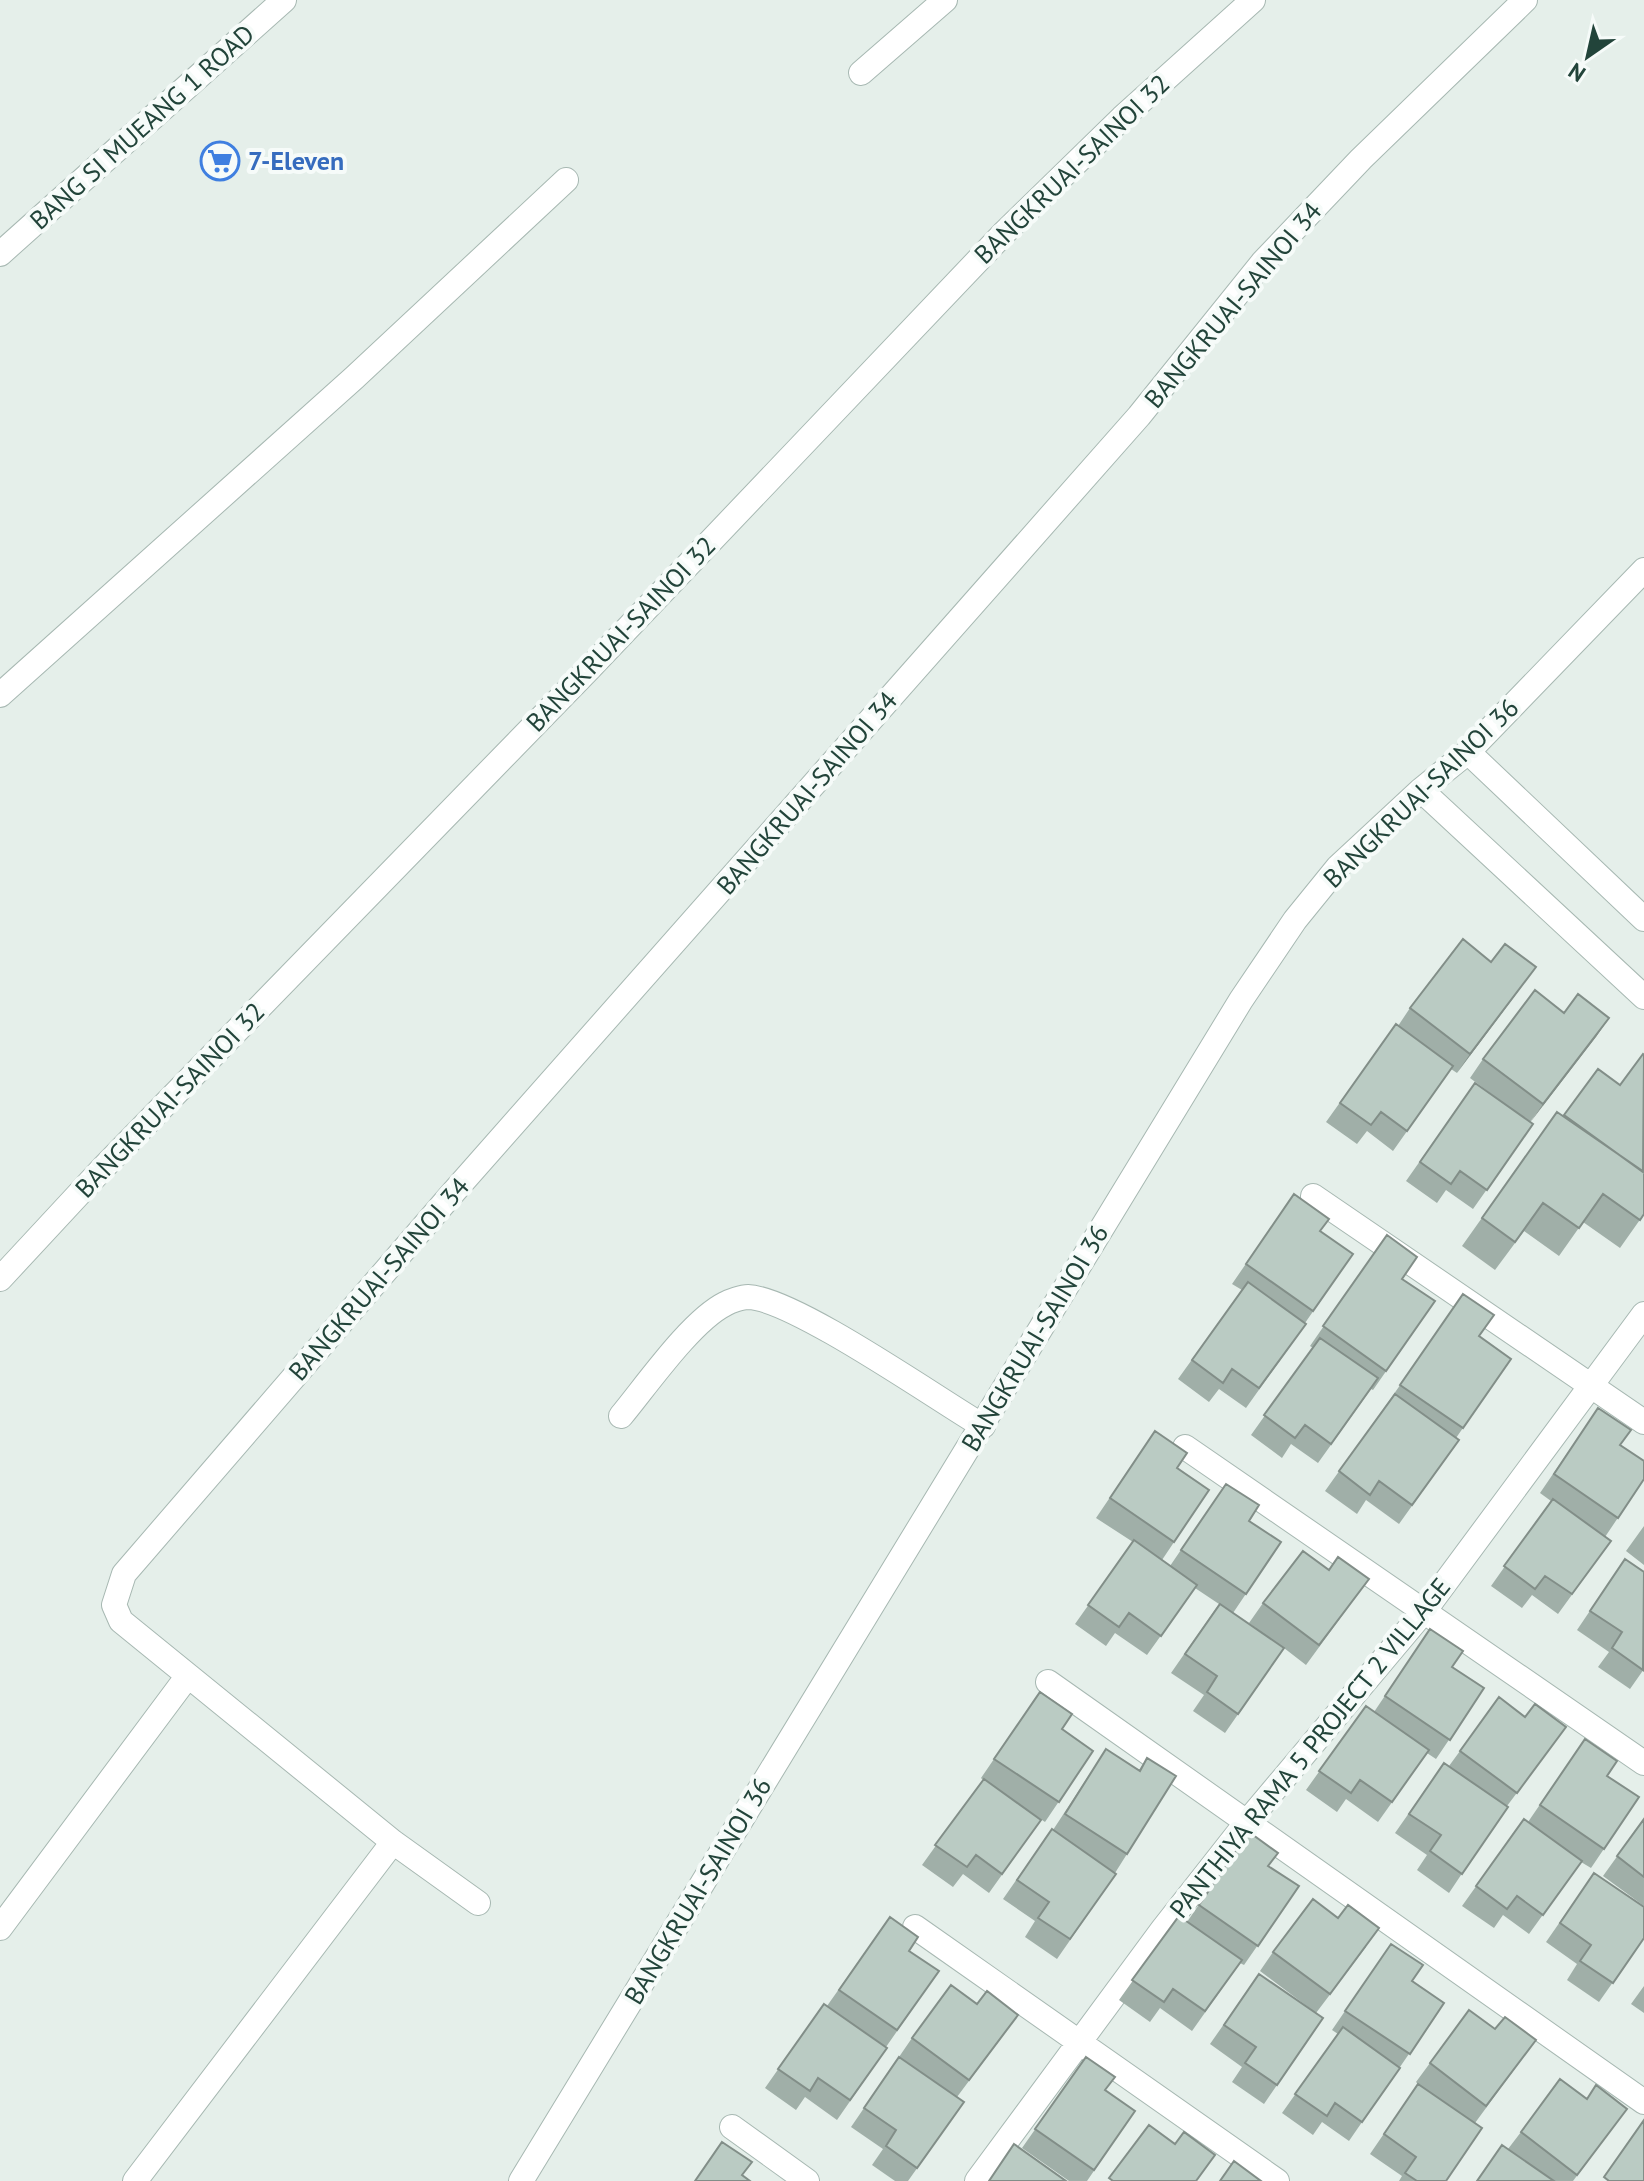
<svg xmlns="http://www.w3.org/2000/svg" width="1644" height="2181" font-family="'PT Sans',sans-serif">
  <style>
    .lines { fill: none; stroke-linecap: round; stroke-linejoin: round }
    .minor-casing { stroke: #a7b8b2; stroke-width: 26 }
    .minor { stroke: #fff; stroke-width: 24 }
    .wall { fill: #a0afa8 }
    .shaded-wall { fill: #828e88 }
    .building { fill: #bacbc3; stroke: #828e88; stroke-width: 2 }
    .labels { text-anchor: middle; stroke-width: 8; stroke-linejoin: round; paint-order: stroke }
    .street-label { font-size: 26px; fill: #22443a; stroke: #f6fbf9 }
    .shop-label { font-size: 26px; font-weight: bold; fill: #366cbe; stroke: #f6fbf9; text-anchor: start }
  </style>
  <rect width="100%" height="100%" fill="#e5efea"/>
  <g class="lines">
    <!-- minor casing -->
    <g class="minor-casing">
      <path id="minor" d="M 861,73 L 945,0
        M 0,254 L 284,0
        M 0,695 L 354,378 L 566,180
        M 1468,752 L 1644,919
        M 1421,790 L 1644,997
        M 1313,1196 L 1644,1422
        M 0,1279 L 103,1168 L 588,670 L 1005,232 L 1122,118 L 1253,0
        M 621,1416 C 646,1386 691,1321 725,1304 C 730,1301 742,1297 748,1297 C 793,1298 937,1399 983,1426
        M 1185,1447 L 1644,1763
        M 1048,1682 L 1644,2102
        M 478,1903 L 393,1842 L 121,1621 L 114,1605 L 124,1574 L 451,1195 L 1139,416 L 1263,262 L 1361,159 L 1525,0
        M 915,1927 L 1277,2181
        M 0,1928 L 187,1677
        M 732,2127 L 807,2181
        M 135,2181 L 393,1842
        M 521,2181 L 1241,1000 L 1295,920 L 1338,867 L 1421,790 L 1468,752 L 1644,570
        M 977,2181 L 1163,1929 L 1247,1822 L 1425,1610 L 1644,1314"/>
    </g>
    <!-- minor -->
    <use href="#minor" class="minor"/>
  </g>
  <!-- wall -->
  <path class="wall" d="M 1522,986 L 1457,1073 L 1451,1069 L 1393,1151 L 1367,1131 L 1357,1144 L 1326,1122 L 1396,1024 L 1398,1026 L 1410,1008 Z
    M 1564,1013 L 1609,1018 L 1530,1122 L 1533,1124 L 1473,1209 L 1446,1190 L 1437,1203 L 1406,1181 L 1475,1083 L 1498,1099 L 1470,1078 L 1483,1059 Z
    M 1557,1112 L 1644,1214 L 1620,1248 L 1583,1222 L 1559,1256 L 1524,1231 L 1495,1270 L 1462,1246 Z
    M 1294,1194 L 1320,1231 L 1353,1254 L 1305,1323 L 1306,1324 L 1246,1408 L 1219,1389 L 1209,1402 L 1178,1379 L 1242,1290 L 1232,1284 Z
    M 1387,1235 L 1402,1279 L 1435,1301 L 1373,1390 L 1371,1389 L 1318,1463 L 1291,1444 L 1282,1458 L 1251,1435 L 1313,1348 L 1310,1346 Z
    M 1463,1294 L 1479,1336 L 1511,1359 L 1456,1438 L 1459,1440 L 1399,1524 L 1366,1500 L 1357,1514 L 1325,1491 L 1387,1404 Z
    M 1598,1408 L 1620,1445 L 1644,1479 L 1605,1537 L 1611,1541 L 1558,1614 L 1532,1595 L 1522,1608 L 1491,1586 L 1551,1501 L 1540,1493 Z
    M 1155,1431 L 1177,1468 L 1209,1490 L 1162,1560 L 1170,1566 L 1226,1484 L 1249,1521 L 1281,1542 L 1233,1613 L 1276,1643 L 1249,1623 L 1263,1603 L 1355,1598 L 1306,1665 L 1284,1648 L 1225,1733 L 1193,1711 L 1204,1695 L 1171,1673 L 1219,1604 L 1195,1588 L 1147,1655 L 1115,1633 L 1106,1646 L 1075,1624 L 1133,1542 L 1096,1518 Z
    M 1644,1526 L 1644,1565 L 1626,1551 Z
    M 1625,1559 L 1644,1669 L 1630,1689 L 1598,1667 L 1609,1652 L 1577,1630 Z
    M 1430,1629 L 1452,1667 L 1484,1688 L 1436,1759 L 1427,1753 L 1378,1822 L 1346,1799 L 1337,1812 L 1306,1790 L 1366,1706 L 1374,1712 Z
    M 1040,1692 L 1062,1729 L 1093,1751 L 1045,1822 L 1021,1806 L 1041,1820 L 989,1893 L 963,1874 L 953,1887 L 922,1865 L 983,1780 L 981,1778 Z
    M 1585,1739 L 1607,1776 L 1639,1797 L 1591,1868 L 1581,1862 L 1529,1934 L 1503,1915 L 1494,1928 L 1462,1906 L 1524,1819 L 1528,1822 Z
    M 1552,1746 L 1507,1806 L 1449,1893 L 1417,1870 L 1427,1855 L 1395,1833 L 1444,1763 L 1449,1766 L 1460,1751 Z
    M 1106,1749 L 1139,1770 L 1147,1758 L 1127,1854 L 1115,1873 L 1116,1874 L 1057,1959 L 1025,1937 L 1035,1921 L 1003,1899 L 1052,1829 L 1053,1830 Z
    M 1644,1819 L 1644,1906 L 1603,1876 Z
    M 1249,1832 L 1268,1866 L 1299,1886 L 1244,1965 L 1240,1963 L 1192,2031 L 1160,2008 L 1150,2022 L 1119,2000 L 1179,1916 L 1187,1922 Z
    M 1594,1873 L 1644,1938 L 1599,2002 L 1567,1980 L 1577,1964 L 1546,1942 Z
    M 890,1917 L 909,1951 L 939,1971 L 886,2047 L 887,2048 L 837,2120 L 805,2097 L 796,2110 L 765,2088 L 824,2004 L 827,2006 Z
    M 1391,1944 L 1412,1981 L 1444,2003 L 1349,2141 L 1322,2122 L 1313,2135 L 1282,2113 L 1338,2034 L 1332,2030 Z
    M 1366,1947 L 1316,2013 L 1260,1971 L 1273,1952 Z
    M 1259,1974 L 1323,2018 L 1264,2104 L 1232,2082 L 1242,2067 L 1210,2044 Z
    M 1644,1986 L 1644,2013 L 1631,2004 Z
    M 1495,2029 L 1536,2040 L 1475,2123 L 1446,2181 L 1399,2181 L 1402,2176 L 1370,2154 L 1418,2084 L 1416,2082 L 1430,2063 Z
    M 1004,2034 L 957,2097 L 964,2102 L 908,2181 L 895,2181 L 872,2165 L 883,2149 L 851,2127 L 912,2038 Z
    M 1086,2057 L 1105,2090 L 1135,2111 L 1087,2181 L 1069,2181 L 1022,2148 Z
    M 1587,2099 L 1627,2109 L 1573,2181 L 1476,2181 L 1508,2149 L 1521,2132 Z"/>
  <!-- shaded-wall -->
  <path class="shaded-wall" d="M 1536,967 L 1522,986 L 1457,1073 L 1470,1054 Z
    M 1609,1018 L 1596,1037 L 1529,1124 L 1543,1104 Z"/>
  <!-- building -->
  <path class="building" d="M 1463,939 L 1491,962 L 1505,944 L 1536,967 L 1470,1054 L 1410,1008 Z
    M 1535,990 L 1564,1013 L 1578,994 L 1609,1018 L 1543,1104 L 1483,1059 Z
    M 1396,1024 L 1453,1066 L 1407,1131 L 1381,1112 L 1371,1125 L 1340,1103 Z
    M 1643,1054 L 1644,1055 L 1643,1172 L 1564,1115 L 1598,1069 L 1620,1085 Z
    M 1475,1083 L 1533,1124 L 1487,1190 L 1460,1171 L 1451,1184 L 1420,1162 Z
    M 1557,1112 L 1644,1172 L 1644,1214 L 1640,1220 L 1603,1194 L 1579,1228 L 1543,1203 L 1515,1242 L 1482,1218 Z
    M 1294,1194 L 1329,1219 L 1320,1231 L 1353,1254 L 1313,1311 L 1246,1264 Z
    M 1387,1235 L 1417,1257 L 1402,1279 L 1435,1301 L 1386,1371 L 1323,1326 Z
    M 1248,1282 L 1306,1324 L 1259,1388 L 1232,1369 L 1223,1383 L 1192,1360 Z
    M 1463,1294 L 1494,1315 L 1479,1336 L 1511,1359 L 1463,1428 L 1400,1385 Z
    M 1320,1338 L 1378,1378 L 1331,1444 L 1305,1425 L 1295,1438 L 1264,1415 Z
    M 1395,1394 L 1459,1440 L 1412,1505 L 1379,1481 L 1370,1495 L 1339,1471 Z
    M 1598,1408 L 1631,1430 L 1620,1445 L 1644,1461 L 1644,1479 L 1618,1518 L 1554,1474 Z
    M 1155,1431 L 1187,1453 L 1177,1468 L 1209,1490 L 1174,1542 L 1110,1498 Z
    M 1226,1484 L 1259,1505 L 1249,1521 L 1281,1542 L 1246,1594 L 1181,1550 Z
    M 1553,1499 L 1611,1541 L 1572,1594 L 1545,1576 L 1535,1589 L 1504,1566 Z
    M 1134,1540 L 1197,1585 L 1161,1636 L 1129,1613 L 1119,1627 L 1088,1605 Z
    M 1303,1551 L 1329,1570 L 1338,1557 L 1369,1579 L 1319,1645 L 1263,1603 Z
    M 1625,1559 L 1644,1572 L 1643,1670 L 1612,1648 L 1622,1632 L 1590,1611 Z
    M 1220,1604 L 1284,1648 L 1238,1714 L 1207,1692 L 1217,1676 L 1185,1654 Z
    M 1430,1629 L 1463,1651 L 1452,1667 L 1484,1688 L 1450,1740 L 1385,1696 Z
    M 1040,1692 L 1072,1714 L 1062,1729 L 1093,1751 L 1059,1802 L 994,1759 Z
    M 1499,1697 L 1525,1717 L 1535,1704 L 1566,1727 L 1517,1793 L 1460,1751 Z
    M 1366,1706 L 1429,1750 L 1392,1802 L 1360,1780 L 1351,1793 L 1319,1771 Z
    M 1585,1739 L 1617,1761 L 1607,1776 L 1639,1797 L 1604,1849 L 1540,1805 Z
    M 1106,1749 L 1140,1771 L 1147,1758 L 1176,1776 L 1127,1854 L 1065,1814 Z
    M 1444,1763 L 1508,1807 L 1462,1874 L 1430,1851 L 1441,1835 L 1409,1814 Z
    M 984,1779 L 1041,1820 L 1002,1874 L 976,1855 L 967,1867 L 935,1845 Z
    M 1524,1819 L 1582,1861 L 1543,1915 L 1517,1896 L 1507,1909 L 1476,1886 Z
    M 1644,1819 L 1644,1877 L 1617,1856 Z
    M 1052,1829 L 1116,1874 L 1070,1939 L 1038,1918 L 1049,1902 L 1017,1880 Z
    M 1249,1832 L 1278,1853 L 1268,1866 L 1299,1886 L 1258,1946 L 1199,1905 Z
    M 1594,1873 L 1644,1907 L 1644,1938 L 1613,1983 L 1580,1961 L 1591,1945 L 1560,1923 Z
    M 1313,1899 L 1338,1918 L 1348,1905 L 1379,1928 L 1330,1994 L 1273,1952 Z
    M 1179,1916 L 1242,1960 L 1205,2011 L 1173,1989 L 1164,2002 L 1132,1980 Z
    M 890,1917 L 918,1937 L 909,1951 L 939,1971 L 897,2030 L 839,1990 Z
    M 1391,1944 L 1423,1965 L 1412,1981 L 1444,2003 L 1410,2054 L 1345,2011 Z
    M 1259,1974 L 1323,2018 L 1277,2085 L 1245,2063 L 1256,2047 L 1224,2025 Z
    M 951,1985 L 977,2004 L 987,1991 L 1018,2015 L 969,2080 L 912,2038 Z
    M 824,2004 L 887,2048 L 850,2100 L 818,2078 L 810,2091 L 778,2069 Z
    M 1469,2010 L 1495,2029 L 1505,2017 L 1536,2040 L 1486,2106 L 1430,2063 Z
    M 1343,2027 L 1400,2068 L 1362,2122 L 1335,2103 L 1327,2116 L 1295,2094 Z
    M 899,2057 L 964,2102 L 917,2168 L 886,2146 L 896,2130 L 864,2108 Z
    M 1086,2057 L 1115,2077 L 1105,2090 L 1135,2111 L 1094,2170 L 1035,2129 Z
    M 1560,2079 L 1587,2099 L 1596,2085 L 1627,2109 L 1577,2175 L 1521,2132 Z
    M 1418,2084 L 1482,2128 L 1446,2181 L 1417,2181 L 1405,2173 L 1416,2157 L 1384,2134 Z
    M 1644,2120 L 1644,2181 L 1609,2181 L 1604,2177 Z
    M 1149,2125 L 1175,2144 L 1184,2132 L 1215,2155 L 1196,2181 L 1113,2181 L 1109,2178 Z
    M 722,2142 L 752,2162 L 742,2175 L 750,2181 L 695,2181 Z
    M 1014,2144 L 1066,2181 L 989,2181 Z
    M 1502,2145 L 1554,2181 L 1477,2181 Z
    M 1234,2161 L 1261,2181 L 1220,2181 Z"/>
  <!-- icons -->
  <defs>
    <g id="supermarket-ring" transform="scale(2)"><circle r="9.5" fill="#f6fbf9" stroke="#3f7fe0" stroke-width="1.5"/><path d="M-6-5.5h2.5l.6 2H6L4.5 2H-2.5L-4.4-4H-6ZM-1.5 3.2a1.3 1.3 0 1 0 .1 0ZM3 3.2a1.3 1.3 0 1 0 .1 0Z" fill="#3f7fe0"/></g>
  </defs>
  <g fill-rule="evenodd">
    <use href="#supermarket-ring" x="220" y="161"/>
  </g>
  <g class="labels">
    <!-- street labels -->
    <g class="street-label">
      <text transform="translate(142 127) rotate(-42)" y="9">BANG SI MUEANG 1 ROAD</text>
      <text transform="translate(1072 169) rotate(-44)" y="9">BANGKRUAI-SAINOI 32</text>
      <text transform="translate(1233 305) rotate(-50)" y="9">BANGKRUAI-SAINOI 34</text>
      <text transform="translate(621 634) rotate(-46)" y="9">BANGKRUAI-SAINOI 32</text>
      <text transform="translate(807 793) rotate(-49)" y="9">BANGKRUAI-SAINOI 34</text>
      <text transform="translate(1421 793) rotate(-44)" y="9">BANGKRUAI-SAINOI 36</text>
      <text transform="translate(170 1100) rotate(-46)" y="9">BANGKRUAI-SAINOI 32</text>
      <text transform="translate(379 1279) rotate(-49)" y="9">BANGKRUAI-SAINOI 34</text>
      <text transform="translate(1035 1338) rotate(-59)" y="9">BANGKRUAI-SAINOI 36</text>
      <text transform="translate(1310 1748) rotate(-51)" y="9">PANTHIYA RAMA 5 PROJECT 2 VILLAGE</text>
      <text transform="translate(698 1891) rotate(-59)" y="9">BANGKRUAI-SAINOI 36</text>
    </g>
    <!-- shop labels -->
    <g class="shop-label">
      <text x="248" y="170">7-Eleven</text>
    </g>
  </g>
  <!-- north arrow -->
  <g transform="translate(1588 56) rotate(214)" stroke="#f6fbf9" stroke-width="6" paint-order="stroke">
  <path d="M0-6L14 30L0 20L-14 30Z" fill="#22443a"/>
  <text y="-12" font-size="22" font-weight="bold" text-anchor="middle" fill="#22443a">N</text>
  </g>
</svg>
